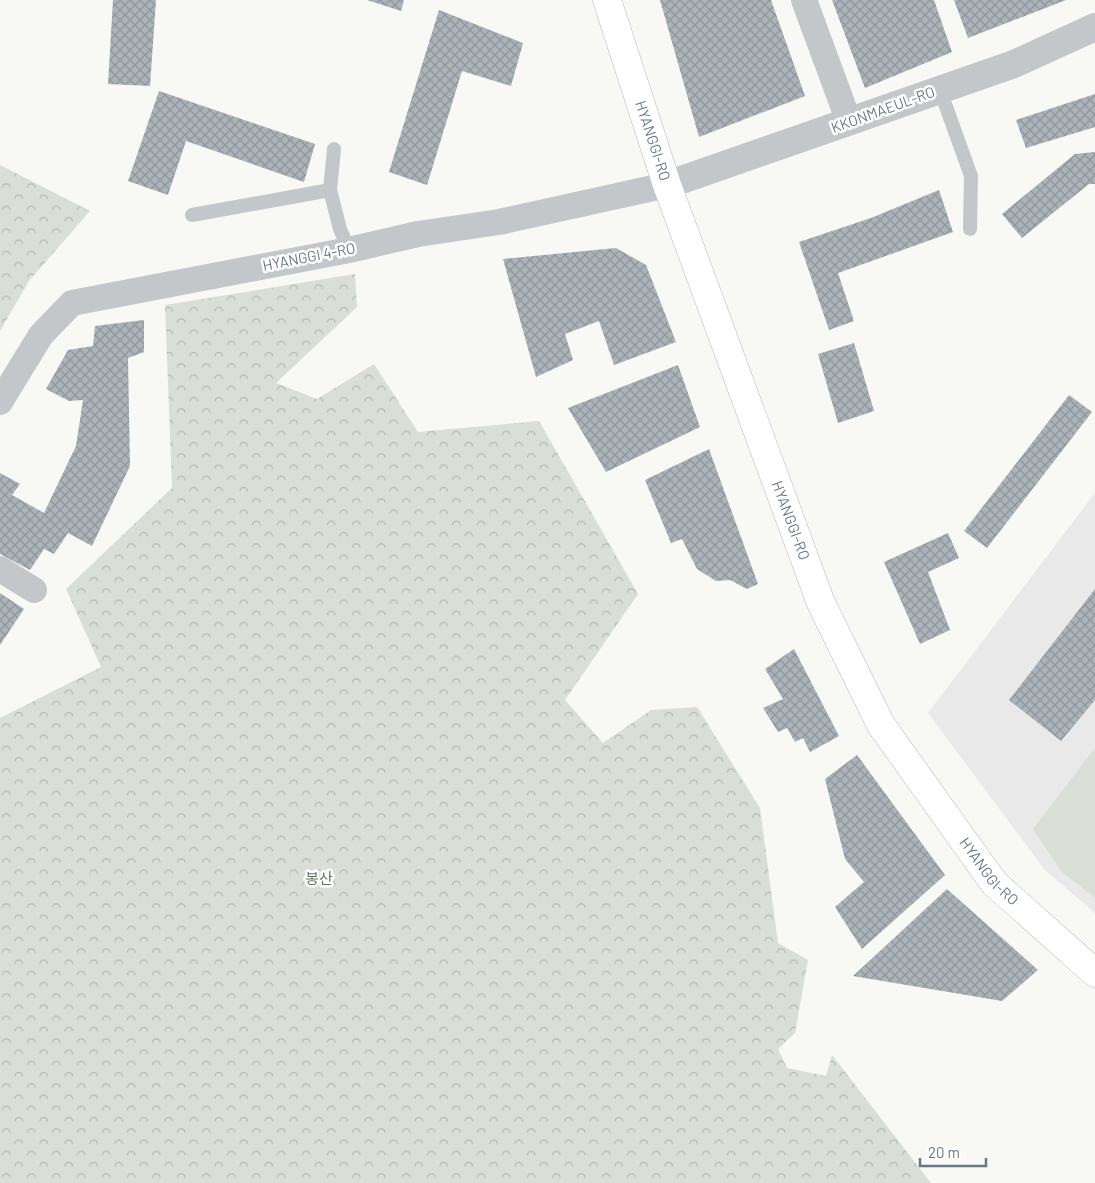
<svg xmlns="http://www.w3.org/2000/svg" width="1095" height="1183" font-family="Barlow,'Noto Sans KR',sans-serif">
  <style>
    .built { fill: #e8e9e8 }
    .forest { fill: url(#forest-crowns) }
    .pitch { fill: #d9dfd6 }
    .building { fill: url(#building-cross-hatch) }
    .lines { fill: none; stroke-linecap: round; stroke-linejoin: round }
    .secondary-casing { stroke: #b5babf; stroke-width: 29 }
    .service { stroke: #c3c7ca; stroke-width: 14 }
    .minor { stroke: #c3c7ca; stroke-width: 26 }
    .tertiary { stroke: #c3c7ca; stroke-width: 28 }
    .secondary { stroke: #fff; stroke-width: 28 }
    .labels { text-anchor: middle; stroke-width: 5; stroke-linejoin: round; paint-order: stroke }
    .street-label { font-size: 15px; fill: #677785; stroke: #fff }
    .park-label { font-size: 15px; fill: #667862; stroke: #fff }
  </style>
  <defs>
    <pattern id="forest-crowns" width="20" height="18" patternUnits="userSpaceOnUse" patternTransform="scale(1.25)"><rect width="20" height="18" fill="#d9dfd6"/><path d="M2 6a3 3 0 1 1 6 0M12 15a3 3 0 1 1 6 0" fill="none" stroke="#b4bab3"/></pattern>
    <pattern id="building-cross-hatch" width="8" height="8" patternUnits="userSpaceOnUse" patternTransform="scale(1.25)"><rect width="8" height="8" fill="#abb3b9"/><path d="M0 0l8 8M0 8l8-8" fill="none" stroke="#8f969c"/></pattern>
  </defs>
  <rect width="100%" height="100%" fill="#f8f8f5"/>
  <!-- built -->
  <path class="built" d="M 1095,493 L 1095,913 L 1045,870 L 928,713 Z"/>
  <!-- forest -->
  <path class="forest" d="M 0,165 L 90,211 L 29,281 L 0,331 Z
    M 355,274 L 357,307 L 276,383 L 317,399 L 374,364 L 418,432 L 539,421 L 638,594 L 565,700 L 603,743 L 651,710 L 697,707 L 760,808 L 778,943 L 808,960 L 795,1033 L 778,1049 L 787,1068 L 826,1076 L 832,1055 L 931,1183 L 0,1183 L 0,718 L 101,667 L 66,589 L 172,488 L 165,305 Z"/>
  <!-- pitch -->
  <path class="pitch" d="M 1095,748 L 1095,898 L 1062,872 L 1033,829 Z"/>
  <!-- building -->
  <path class="building" d="M 113,0 L 156,0 L 150,86 L 108,84 Z
    M 367,0 L 404,0 L 401,11 Z
    M 660,0 L 771,0 L 805,96 L 699,137 Z
    M 832,0 L 934,0 L 952,52 L 865,88 Z
    M 954,0 L 1066,0 L 968,38 Z
    M 439,10 L 523,43 L 511,86 L 462,71 L 427,185 L 389,172 Z
    M 159,91 L 315,144 L 304,182 L 186,141 L 168,195 L 128,181 Z
    M 1095,94 L 1095,127 L 1026,148 L 1016,120 Z
    M 1095,152 L 1095,184 L 1089,184 L 1022,238 L 1002,214 L 1075,154 Z
    M 939,190 L 953,232 L 838,273 L 854,321 L 829,330 L 799,242 L 871,218 Z
    M 616,248 L 646,265 L 676,342 L 614,365 L 599,321 L 565,334 L 573,360 L 536,377 L 503,259 Z
    M 144,320 L 144,352 L 128,358 L 130,466 L 92,546 L 68,533 L 54,554 L 44,549 L 30,570 L 0,554 L 0,473 L 20,484 L 12,495 L 44,513 L 76,446 L 83,400 L 69,401 L 46,389 L 68,350 L 93,346 L 95,326 Z
    M 854,343 L 874,411 L 838,423 L 818,354 Z
    M 678,365 L 700,427 L 606,472 L 568,408 Z
    M 1069,395 L 1092,412 L 987,548 L 964,531 Z
    M 709,449 L 758,584 L 747,589 L 730,580 L 716,581 L 697,569 L 682,539 L 671,543 L 645,480 Z
    M 948,533 L 959,558 L 928,572 L 950,630 L 920,644 L 884,562 Z
    M 1095,589 L 1095,700 L 1061,741 L 1009,700 Z
    M 0,593 L 24,609 L 0,645 Z
    M 794,649 L 839,736 L 810,752 L 803,738 L 795,742 L 787,728 L 778,732 L 763,708 L 783,699 L 765,669 Z
    M 857,755 L 945,875 L 862,949 L 835,907 L 864,882 L 845,859 L 825,779 Z
    M 947,889 L 1038,970 L 1002,1001 L 853,976 Z"/>
  <g class="lines">
    <!-- secondary casing -->
    <g class="secondary-casing">
      <g id="secondary">
        <path id="s1" d="M 607,0 L 667,185 L 821,603 L 881,725 L 994,883 L 1095,973"/>
      </g>
    </g>
    <!-- service -->
    <path class="service" d="M 940,90 L 971,176 L 970,229
      M 334,149 L 330,190 L 340,229 L 349,250
      M 192,215 L 330,190"/>
    <!-- minor -->
    <path class="minor" d="M 804,0 L 849,122
      M 0,402 L 41,335 L 72,303 L 349,250 L 418,234 L 499,222 L 667,185
      M 0,569 L 34,590"/>
    <!-- tertiary -->
    <path class="tertiary" d="M 667,185 L 1014,64 L 1095,27"/>
    <!-- secondary -->
    <use href="#secondary" class="secondary"/>
  </g>
  <g class="labels">
    <!-- street labels -->
    <g class="street-label">
      <text transform="translate(883 110) rotate(-20)" y="5">KKONMAEUL-RO</text>
      <text dy="5" stroke="none"><textPath href="#s1" startOffset="148">HYANGGI-RO</textPath></text>
      <text transform="translate(309 257) rotate(-11)" y="5">HYANGGI 4-RO</text>
      <text dy="5" stroke="none"><textPath href="#s1" startOffset="552">HYANGGI-RO</textPath></text>
      <text dy="5" stroke="none"><textPath href="#s1" startOffset="958">HYANGGI-RO</textPath></text>
    </g>
    <!-- park labels -->
    <g class="park-label">
      <text x="319" y="884">봉산</text>
    </g>
  </g>
  <!-- scale -->
  <path d="M920 1158v8h66v-8" fill="none" stroke="#677785" stroke-width="2.5"/>
  <text x="928" y="1158" font-size="15" fill="#677785" stroke="#ffffff" stroke-width="4" paint-order="stroke">20 m</text>
</svg>
